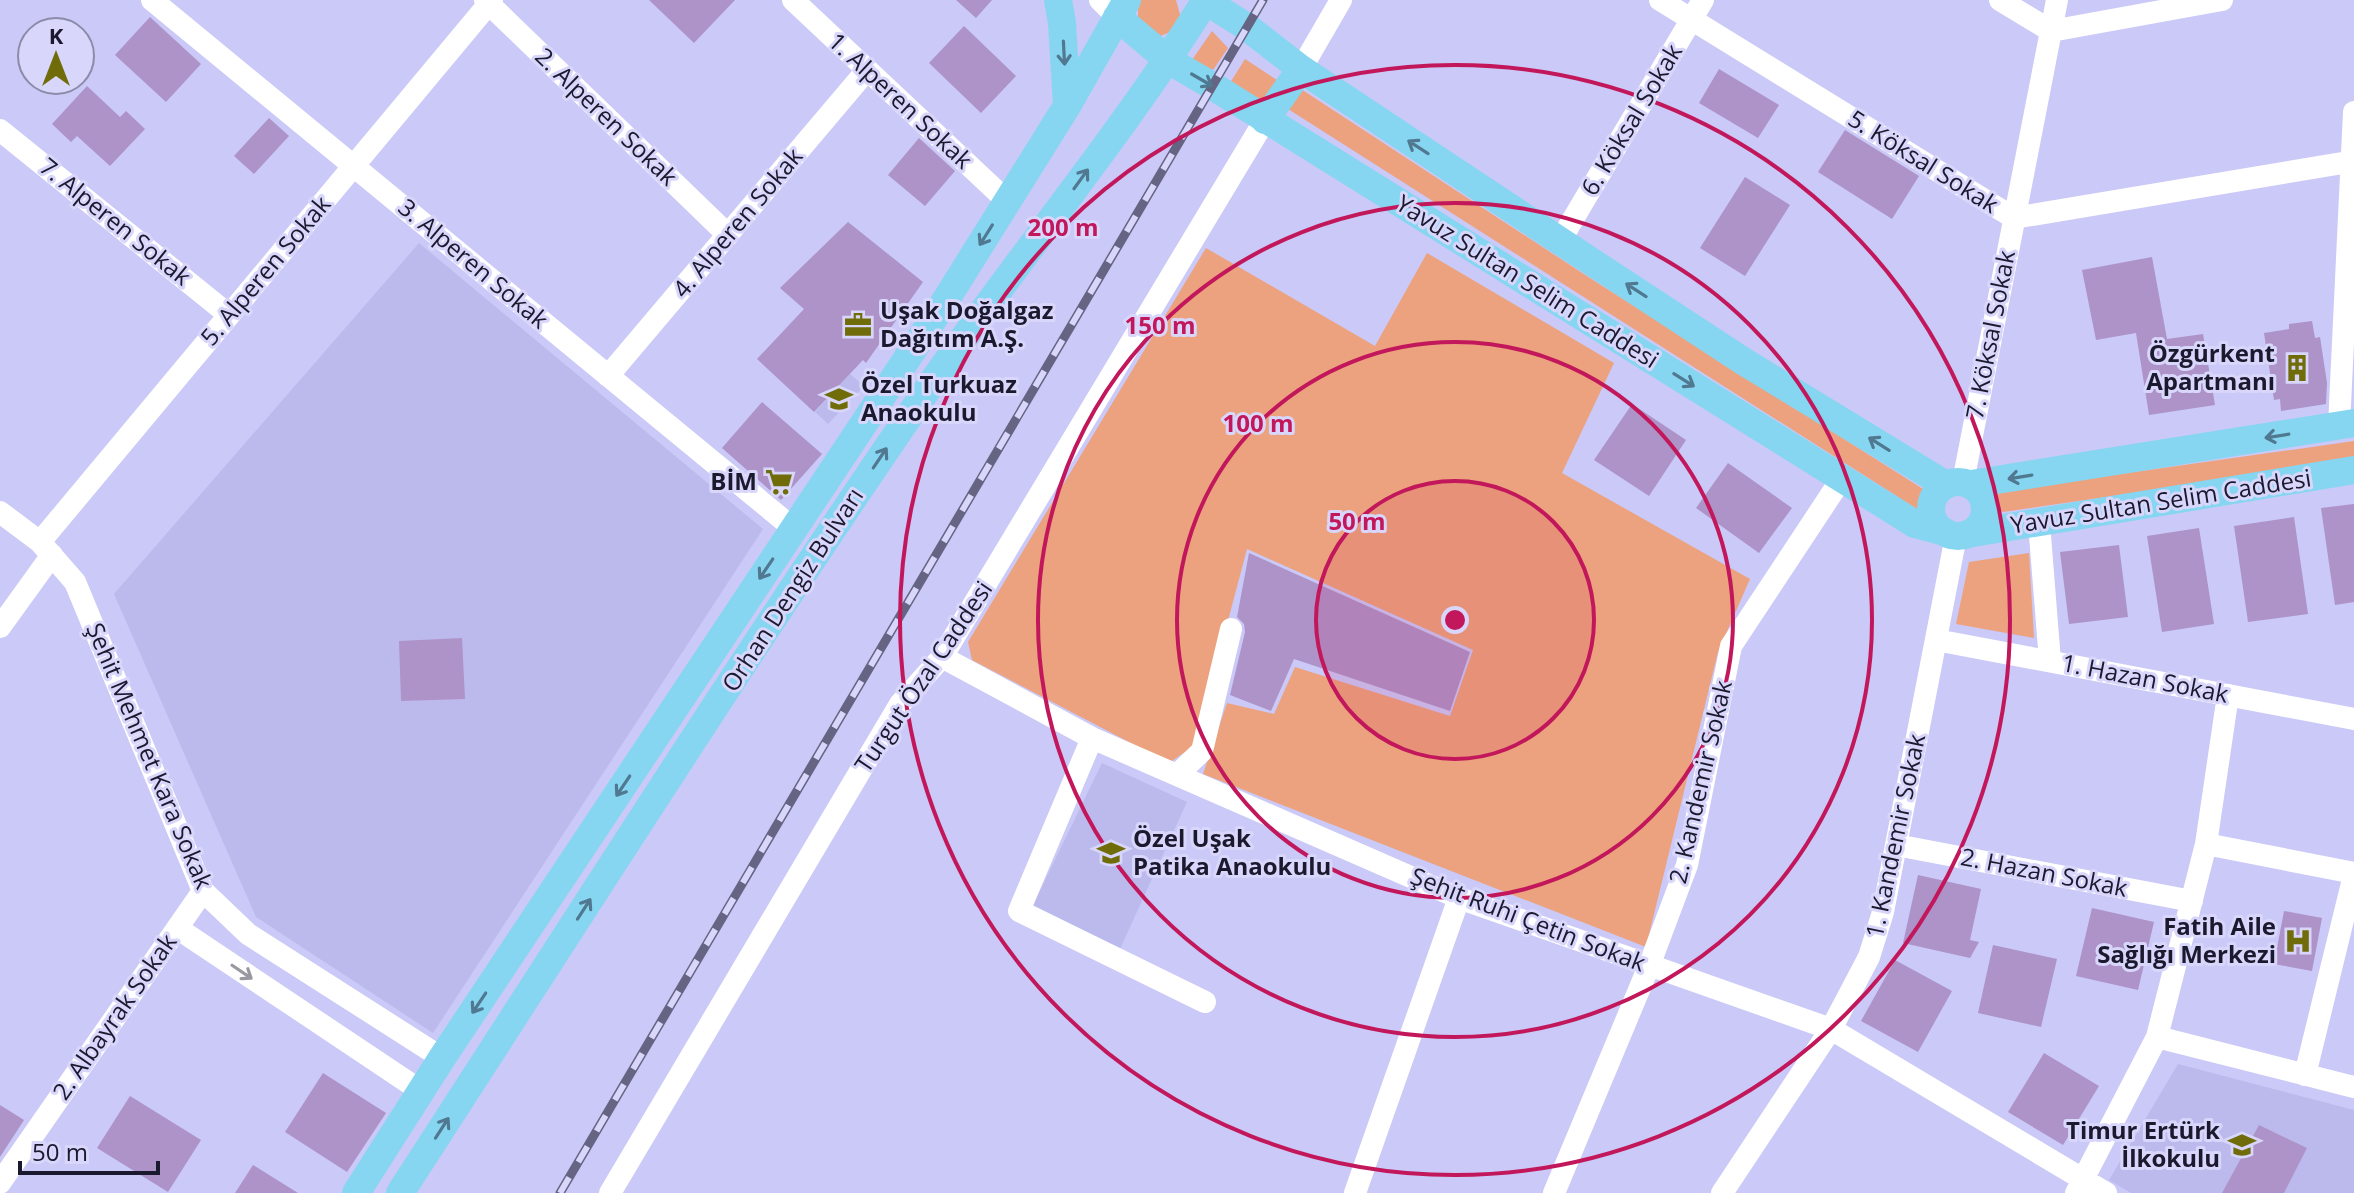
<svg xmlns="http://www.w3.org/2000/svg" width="2354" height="1193" font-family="'Open Sans',sans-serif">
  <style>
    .built { fill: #bcbaed }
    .green { fill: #eca27e }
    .building { fill: #ad93c8 }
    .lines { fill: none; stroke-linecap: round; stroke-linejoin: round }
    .minor { stroke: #fff; stroke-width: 22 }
    .major { stroke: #86d6f1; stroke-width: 28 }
    .rail-casing { stroke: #656483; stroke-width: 9 }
    .rail { stroke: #d8d7fb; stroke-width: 6; stroke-dasharray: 18; stroke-linecap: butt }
    .oneway { stroke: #507890 }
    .oneway2 { stroke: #9898a1 }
    .ring { fill: none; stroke: #c2185b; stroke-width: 4 }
    .labels { text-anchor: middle; stroke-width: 6; stroke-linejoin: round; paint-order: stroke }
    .street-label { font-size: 24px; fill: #1b192e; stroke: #d8d7fb }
    .poi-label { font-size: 24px; font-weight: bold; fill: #1b192e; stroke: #d8d7fb; text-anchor: end }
    .centre { fill: #c2185b; stroke: #d8d7fb; stroke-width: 4 }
    .ring-label { font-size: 24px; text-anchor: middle; font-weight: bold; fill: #c2185b; stroke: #d8d7fb; stroke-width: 6; stroke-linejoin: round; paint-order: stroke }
  </style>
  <rect width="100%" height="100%" fill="#cac9f7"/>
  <!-- built -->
  <path class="built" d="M 419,243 L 763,529 L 433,1033 L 256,917 L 114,594 Z
    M 850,374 L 864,386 L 828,424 L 815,412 Z
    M 1102,763 L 1187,802 L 1120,949 L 1033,905 Z
    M 2178,1064 L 2354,1110 L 2354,1193 L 2131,1193 L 2109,1180 Z"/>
  <!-- green -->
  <path class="green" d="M 1141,0 L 1176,0 L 1181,18 L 1173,31 L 1160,36 L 1138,21 L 1138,7 Z
    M 1212,31 L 1228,48 L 1213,70 L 1192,60 Z
    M 1245,59 L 1280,82 L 1265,102 L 1230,83 Z
    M 1301,89 L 1593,280 L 1931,494 L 1932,498 L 1927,508 L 1917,509 L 1288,109 Z
    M 1206,248 L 1375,346 L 1427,253 L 1614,363 L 1562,473 L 1750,579 L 1718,652 L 1646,947 L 1203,774 L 1227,703 L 1274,714 L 1295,667 L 1450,716 L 1473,650 L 1247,549 L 1195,745 L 1169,763 L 972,660 L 968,642 Z
    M 2354,441 L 2354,461 L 2003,512 L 1995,508 L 1995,498 L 2001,491 Z
    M 2029,553 L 2034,638 L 1956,624 L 1969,562 Z"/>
  <!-- building -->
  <path class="building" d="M 649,0 L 735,0 L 694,43 Z
    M 956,0 L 992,0 L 976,18 Z
    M 150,17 L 201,64 L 166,102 L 115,55 Z
    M 964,26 L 1016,76 L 981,113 L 929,63 Z
    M 1719,69 L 1779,105 L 1758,138 L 1699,103 Z
    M 87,86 L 120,117 L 126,111 L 145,129 L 110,166 L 77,136 L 71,142 L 52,124 Z
    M 269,118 L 289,136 L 254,174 L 234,156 Z
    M 1845,130 L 1919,176 L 1892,219 L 1818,172 Z
    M 919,138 L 955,171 L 925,206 L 888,175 Z
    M 1745,177 L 1790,205 L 1745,276 L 1700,248 Z
    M 848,222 L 923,282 L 866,363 L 863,360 L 814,412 L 757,359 L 804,309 L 780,288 Z
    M 2152,257 L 2167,339 L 2203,334 L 2215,405 L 2149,415 L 2136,333 L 2096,340 L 2082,270 Z
    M 2312,321 L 2315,338 L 2320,337 L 2327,383 L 2326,404 L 2281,411 L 2280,399 L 2274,400 L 2264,333 L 2289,329 L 2289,324 Z
    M 762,402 L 822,454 L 781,500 L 722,448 Z
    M 1632,404 L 1686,440 L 1649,496 L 1594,460 Z
    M 1728,463 L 1792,508 L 1759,553 L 1696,508 Z
    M 2354,504 L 2354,602 L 2335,605 L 2321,508 Z
    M 2294,517 L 2308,614 L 2248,622 L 2234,526 Z
    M 2199,528 L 2214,624 L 2162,632 L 2147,536 Z
    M 2119,545 L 2128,617 L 2069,624 L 2060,552 Z
    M 1249,553 L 1470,652 L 1450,711 L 1294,659 L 1271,711 L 1230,695 L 1245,632 L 1244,624 L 1237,617 Z
    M 462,638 L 465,699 L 401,701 L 399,641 Z
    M 1918,875 L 1981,889 L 1970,940 L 1979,942 L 1970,958 L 1903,943 Z
    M 2092,908 L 2154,922 L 2138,990 L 2076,976 Z
    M 2284,911 L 2322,918 L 2312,971 L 2274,964 Z
    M 1993,945 L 2057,959 L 2041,1027 L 1978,1013 Z
    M 1895,960 L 1952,991 L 1918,1052 L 1861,1021 Z
    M 2044,1053 L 2099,1086 L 2063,1145 L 2008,1112 Z
    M 323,1073 L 386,1113 L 347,1172 L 285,1132 Z
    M 130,1096 L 201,1140 L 168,1192 L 97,1148 Z
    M 0,1105 L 24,1120 L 0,1157 Z
    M 2259,1125 L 2307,1148 L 2284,1193 L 2222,1193 Z
    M 253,1165 L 298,1193 L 235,1193 Z"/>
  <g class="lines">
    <!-- minor -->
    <path class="minor" d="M 152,0 L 793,528
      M 485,0 L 728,235
      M 793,0 L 1008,202
      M 1100,0 L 1117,17
      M 1660,0 L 2014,218 L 2354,161
      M 2000,0 L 2051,31 L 2222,0
      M 1301,69 L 1341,0
      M 0,130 L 229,315
      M 1560,241 L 1703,0
      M 608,376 L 867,70
      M 2339,426 L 2354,112
      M 1963,482 L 2057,0
      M 0,512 L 40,542 L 75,582 L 203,891 L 248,934 L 442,1058
      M 2039,523 L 2050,661
      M 40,542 L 492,0
      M 0,627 L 52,555
      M 1936,640 L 2354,719
      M 942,657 L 1092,738 L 1459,898 L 1831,1029 L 2106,1193
      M 1092,738 L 1019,911 L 1205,1002
      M 1178,774 L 1202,751 L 1231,629
      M 2206,844 L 2354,873
      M 1896,845 L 2192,901
      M 177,928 L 421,1091
      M 2157,1037 L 2354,1087
      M 2305,1075 L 2354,875
      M 0,1183 L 203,891
      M 610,1193 L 900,704 L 942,657 L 1265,120
      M 1355,1193 L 1459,898
      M 1554,1193 L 1649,966 L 1687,865 L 1731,646 L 1842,478
      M 1722,1193 L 1831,1029 L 1869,957 L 1883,912 L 1956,536
      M 2076,1193 L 2157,1037 L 2206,844 L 2228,695"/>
    <!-- major -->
    <path class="major" d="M 1058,0 L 1062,23 L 1067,106
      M 1204,0 L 1247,27 L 1301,69 L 1560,241 L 1743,361 L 1946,485
      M 1117,17 L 1168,60 L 1211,85 L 1915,524 L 1945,532
      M 1265,120 L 1301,69
      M1931 509a27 27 0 1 1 54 0a27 27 0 1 1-54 0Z
      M 1971,484 L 2354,423
      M 1967,534 L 2354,470
      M 356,1193 L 442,1058 L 942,306 L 1067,106 L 1127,0
      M 400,1193 C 572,928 741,661 920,400 C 1012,265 1119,139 1206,0"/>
    <!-- rail casing -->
    <g class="rail-casing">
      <path id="rail" d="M 560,1193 L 1263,0"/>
    </g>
    <!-- rail -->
    <use href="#rail" class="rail"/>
  </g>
  <!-- one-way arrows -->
  <defs><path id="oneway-shaft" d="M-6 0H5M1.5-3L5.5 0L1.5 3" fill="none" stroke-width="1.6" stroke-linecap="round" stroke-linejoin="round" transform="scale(2)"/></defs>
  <g class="oneway">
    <use href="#oneway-shaft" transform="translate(1064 53) rotate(87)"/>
    <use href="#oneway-shaft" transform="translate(1202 80) rotate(30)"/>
    <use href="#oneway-shaft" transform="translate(1418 147) rotate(-147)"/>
    <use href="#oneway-shaft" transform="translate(1081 179) rotate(-54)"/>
    <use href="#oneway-shaft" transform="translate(986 235) rotate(122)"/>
    <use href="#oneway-shaft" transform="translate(1636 290) rotate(-147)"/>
    <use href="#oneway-shaft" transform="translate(1684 380) rotate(32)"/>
    <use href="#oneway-shaft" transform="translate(2277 436) rotate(171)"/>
    <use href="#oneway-shaft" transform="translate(1879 444) rotate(-148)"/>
    <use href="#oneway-shaft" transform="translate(880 458) rotate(-56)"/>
    <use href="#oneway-shaft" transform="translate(2020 477) rotate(171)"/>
    <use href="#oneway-shaft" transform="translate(766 569) rotate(124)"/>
    <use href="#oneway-shaft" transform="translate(623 786) rotate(124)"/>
    <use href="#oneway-shaft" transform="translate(584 909) rotate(-57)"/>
    <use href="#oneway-shaft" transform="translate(479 1003) rotate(124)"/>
    <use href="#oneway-shaft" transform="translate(442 1128) rotate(-57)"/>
  </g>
  <use class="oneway2" href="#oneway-shaft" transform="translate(242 972) rotate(34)"/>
  <!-- distance rings -->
  <circle cx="1455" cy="620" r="139" fill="#c2185b" fill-opacity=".12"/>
  <g class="ring">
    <circle cx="1455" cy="620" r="139"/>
    <circle cx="1455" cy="620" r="278"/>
    <circle cx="1455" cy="620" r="417"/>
    <circle cx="1455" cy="620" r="555"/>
  </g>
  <!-- icons -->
  <defs>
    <g id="office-bare" transform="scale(2.16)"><path d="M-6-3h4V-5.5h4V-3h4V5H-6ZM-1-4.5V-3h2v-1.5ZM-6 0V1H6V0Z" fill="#716c0a" stroke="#d8d7fb" stroke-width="2.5" paint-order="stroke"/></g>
    <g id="building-bare" transform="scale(2.16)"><path d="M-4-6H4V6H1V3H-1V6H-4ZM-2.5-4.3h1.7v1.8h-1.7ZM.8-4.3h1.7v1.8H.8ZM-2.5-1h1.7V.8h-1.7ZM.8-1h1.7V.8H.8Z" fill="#716c0a" stroke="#d8d7fb" stroke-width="2.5" paint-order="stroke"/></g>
    <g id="school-bare" transform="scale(2.16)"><path d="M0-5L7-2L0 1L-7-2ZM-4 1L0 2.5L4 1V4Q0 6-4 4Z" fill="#716c0a" stroke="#d8d7fb" stroke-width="2.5" paint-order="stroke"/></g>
    <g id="supermarket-bare" transform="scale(2.16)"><path d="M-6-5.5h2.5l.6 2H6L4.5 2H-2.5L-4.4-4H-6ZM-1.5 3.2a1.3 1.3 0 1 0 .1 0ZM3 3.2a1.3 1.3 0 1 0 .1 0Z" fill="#716c0a" stroke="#d8d7fb" stroke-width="2.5" paint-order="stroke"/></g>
    <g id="hospital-bare" transform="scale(2.16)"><path d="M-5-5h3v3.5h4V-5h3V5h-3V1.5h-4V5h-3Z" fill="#716c0a" stroke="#d8d7fb" stroke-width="2.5" paint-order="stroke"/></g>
  </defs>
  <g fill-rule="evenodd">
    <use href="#office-bare" x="858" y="325"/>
    <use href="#building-bare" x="2297" y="368"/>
    <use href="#school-bare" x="839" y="399"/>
    <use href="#supermarket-bare" x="779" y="482"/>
    <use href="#school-bare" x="1111" y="853"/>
    <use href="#hospital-bare" x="2298" y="941"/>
    <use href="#school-bare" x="2242" y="1145"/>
  </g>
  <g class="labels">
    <!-- street labels -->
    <g class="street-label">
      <text transform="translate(900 101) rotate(43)" y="8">1. Alperen Sokak</text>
      <text transform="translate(606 117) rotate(44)" y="8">2. Alperen Sokak</text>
      <text transform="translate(1632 120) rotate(-59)" y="8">6. Köksal Sokak</text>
      <text transform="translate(1923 162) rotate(32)" y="8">5. Köksal Sokak</text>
      <text transform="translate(115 222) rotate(39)" y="8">7. Alperen Sokak</text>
      <text transform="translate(738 223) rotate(-50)" y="8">4. Alperen Sokak</text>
      <text transform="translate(473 264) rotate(40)" y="8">3. Alperen Sokak</text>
      <text transform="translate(266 271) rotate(-50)" y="8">5. Alperen Sokak</text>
      <text transform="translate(1527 282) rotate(32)" y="8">Yavuz Sultan Selim Caddesi</text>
      <text transform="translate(1991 335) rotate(-79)" y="8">7. Köksal Sokak</text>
      <text transform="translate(2161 502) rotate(-9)" y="8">Yavuz Sultan Selim Caddesi</text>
      <text transform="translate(793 590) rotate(-57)" y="8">Orhan Dengiz Bulvarı</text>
      <text transform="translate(924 677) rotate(-56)" y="8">Turgut Özal Caddesi</text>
      <text transform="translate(2145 679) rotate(11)" y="8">1. Hazan Sokak</text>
      <text transform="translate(149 756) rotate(67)" y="8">Şehit Mehmet Kara Sokak</text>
      <text transform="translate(1701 782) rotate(-77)" y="8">2. Kandemir Sokak</text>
      <text transform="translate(1896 836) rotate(-78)" y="8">1. Kandemir Sokak</text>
      <text transform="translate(2044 873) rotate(11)" y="8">2. Hazan Sokak</text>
      <text transform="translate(1528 920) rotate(21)" y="8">Şehit Ruhi Çetin Sokak</text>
      <text transform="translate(115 1017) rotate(-55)" y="8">2. Albayrak Sokak</text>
    </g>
    <!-- poi labels -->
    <g class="poi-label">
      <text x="880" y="319" text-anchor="start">Uşak Doğalgaz<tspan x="880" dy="28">Dağıtım A.Ş.</tspan></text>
      <text x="2275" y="362">Özgürkent<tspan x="2275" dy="28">Apartmanı</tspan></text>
      <text x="861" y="393" text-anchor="start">Özel Turkuaz<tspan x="861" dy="28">Anaokulu</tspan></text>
      <text x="757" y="490">BİM</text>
      <text x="1133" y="847" text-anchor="start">Özel Uşak<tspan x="1133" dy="28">Patika Anaokulu</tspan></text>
      <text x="2276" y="935">Fatih Aile<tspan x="2276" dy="28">Sağlığı Merkezi</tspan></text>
      <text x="2220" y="1139">Timur Ertürk<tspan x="2220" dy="28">İlkokulu</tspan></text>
    </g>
  </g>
  <circle cx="1455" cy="620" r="12" class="centre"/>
  <g class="ring-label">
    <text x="1063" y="236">200 m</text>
    <text x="1160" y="334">150 m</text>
    <text x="1258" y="432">100 m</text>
    <text x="1357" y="530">50 m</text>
  </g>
  <!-- north arrow -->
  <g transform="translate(56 56)"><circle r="38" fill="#d8d7fb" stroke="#8c8ba9" stroke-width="2"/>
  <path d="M0-6L14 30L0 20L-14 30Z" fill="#716c0a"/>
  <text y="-12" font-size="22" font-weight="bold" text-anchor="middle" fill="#1b192e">K</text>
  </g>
  <!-- scale -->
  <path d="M20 1161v12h138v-12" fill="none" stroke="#1b192e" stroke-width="4"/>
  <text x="32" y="1161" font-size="24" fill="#1b192e" stroke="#d8d7fb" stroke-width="6" paint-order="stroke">50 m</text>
</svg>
